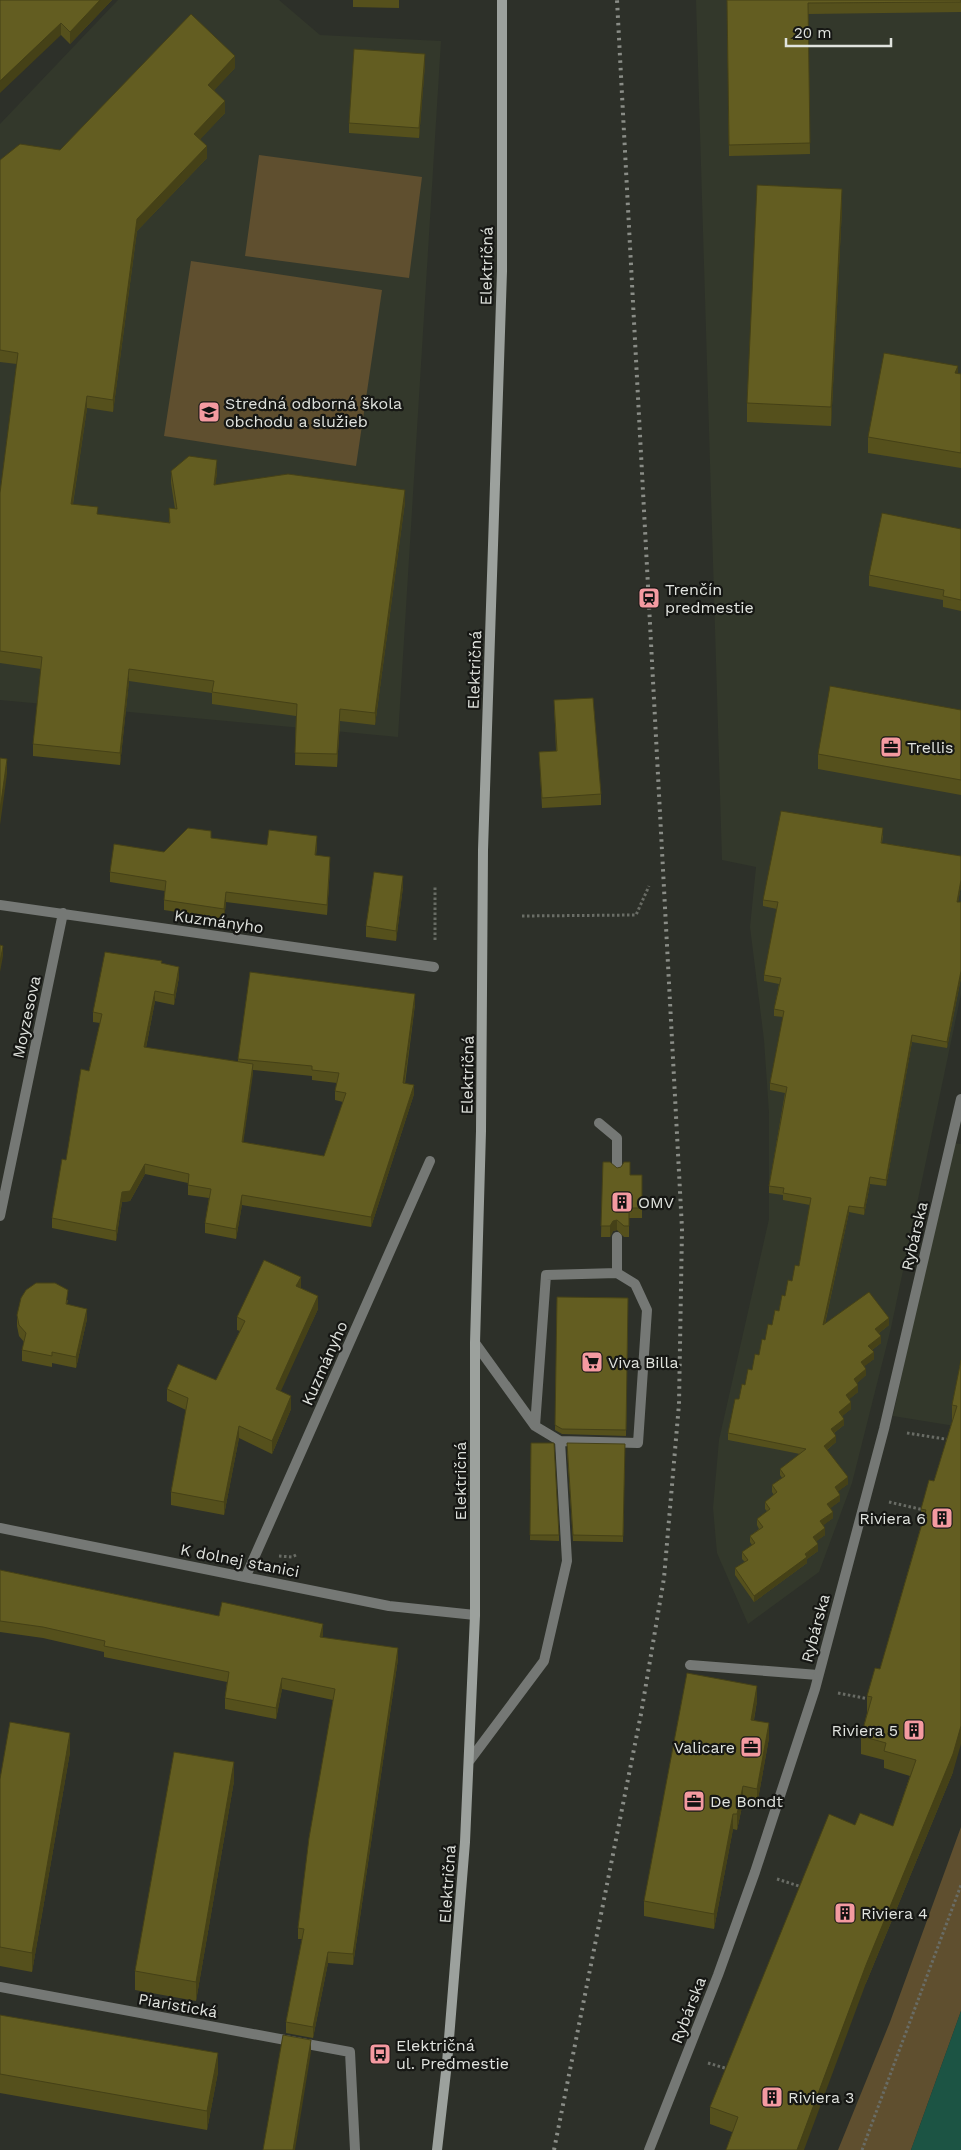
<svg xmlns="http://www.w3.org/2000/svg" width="961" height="2150" font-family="'Work Sans',sans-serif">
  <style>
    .built { fill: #33382b }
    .green { fill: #5f4f2f }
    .water { fill: #1c5444 }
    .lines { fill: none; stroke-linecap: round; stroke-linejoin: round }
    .path { stroke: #696c65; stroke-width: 3; stroke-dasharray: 2.5 2.5; stroke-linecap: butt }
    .lane { stroke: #757875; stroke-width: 10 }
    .street { stroke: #757875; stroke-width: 10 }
    .secondary { stroke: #9ca19d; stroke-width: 10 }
    .rail { stroke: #8a8d87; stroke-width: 4; stroke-dasharray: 2.5 5; stroke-linecap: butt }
    .wall { fill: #55501c; fill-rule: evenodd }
    .shaded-wall { fill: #454117 }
    .building { fill: #635d21; stroke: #454117 }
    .labels { text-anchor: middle; stroke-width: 4.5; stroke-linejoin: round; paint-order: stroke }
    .street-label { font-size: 16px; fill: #e0e3de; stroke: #161714 }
    .poi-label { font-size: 16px; fill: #e0e3de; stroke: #161714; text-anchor: start }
  </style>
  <rect width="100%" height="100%" fill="#2d3029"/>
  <!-- built -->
  <path class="built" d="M 118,0 L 279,0 L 320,35 L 441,41 L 398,737 L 0,700 L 0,124 Z
    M 696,0 L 961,0 L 961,994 L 891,1328 L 852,1483 L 819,1572 L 748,1624 L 717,1553 L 713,1508 L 719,1440 L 769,1219 L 769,1113 L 764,1040 L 750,927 L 756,867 L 722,860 Z
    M 951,1143 L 961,1144 L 961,1427 L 893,1416 Z"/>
  <!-- green -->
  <path class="green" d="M 259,155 L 422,177 L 409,278 L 245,256 Z
    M 191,261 L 382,290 L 356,466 L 164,436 Z
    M 961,1827 L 961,2011 L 911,2150 L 838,2150 L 890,2022 Z"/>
  <!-- water -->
  <path class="water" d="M 961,2011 L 961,2150 L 911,2150 Z"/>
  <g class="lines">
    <!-- path -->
    <path class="path" d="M 522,916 L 636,915 L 649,886
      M 435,940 L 435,887
      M 907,1433 L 951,1440
      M 889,1502 L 924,1510
      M 279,1556 L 292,1557 L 298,1554
      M 838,1693 L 869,1699
      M 777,1879 L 802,1887
      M 708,2063 L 728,2069
      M 862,2150 L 961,1885"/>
    <!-- lane -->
    <path class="lane" d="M 599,1123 L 617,1138 L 617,1172
      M 617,1237 L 617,1273
      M 535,1426 L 546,1275 L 617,1273 L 635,1284 L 647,1310 L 638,1443 L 560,1441
      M 690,1665 L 818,1675
      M 470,1760 L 544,1661 L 567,1561 L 560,1441 L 535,1426 L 475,1343"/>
    <!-- street -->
    <path class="street" d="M 0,905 L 434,967
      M 0,1216 L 63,913
      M 0,1528 L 389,1606 L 475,1615
      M 246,1576 L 430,1161
      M 0,1987 L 350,2052 L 355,2150
      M 649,2150 L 718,1975 L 755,1872 L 815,1689 L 884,1429 L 961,1099"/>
    <!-- secondary -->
    <path class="secondary" d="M 437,2150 L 447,2063 L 465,1842 L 475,1615 L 475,1343 L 481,1131 L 483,850 L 502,271 L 502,0"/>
    <!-- rail -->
    <path class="rail" d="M 554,2150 L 641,1714 L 664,1578 L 679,1404 L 682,1229 L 617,0"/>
  </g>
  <!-- wall -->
  <path class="wall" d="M 0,0 L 112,0 L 70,44 L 61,35 Z
    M 353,0 L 399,0 L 399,8 L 353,7 Z
    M 727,0 L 961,0 L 961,12 L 808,14 L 810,154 L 729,156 Z
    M 425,64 L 419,138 L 349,133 L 349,123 Z
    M 235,68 L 214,90 L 225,113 L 200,139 L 207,158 L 137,231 L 113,412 L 87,408 L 73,504 L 98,514 L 169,523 L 169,508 L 175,509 L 171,483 L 171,471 L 217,473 L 215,484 L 405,502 L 375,725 L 340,721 L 337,767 L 295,765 L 296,716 L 212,704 L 212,693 L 129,681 L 120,765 L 33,756 L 33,744 L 41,669 L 0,663 L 0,493 L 17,364 L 0,362 L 0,160 L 60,150 Z
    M 842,208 L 831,426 L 747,422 L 747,403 Z
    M 958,374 L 961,374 L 961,468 L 868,453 L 868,437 Z
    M 961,529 L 961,611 L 943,607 L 943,600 L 869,586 L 869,575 Z
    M 554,700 L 601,794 L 601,805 L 542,808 L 539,752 L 556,751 Z
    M 961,710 L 961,795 L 818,769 L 818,754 Z
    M 883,835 L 882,843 L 961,856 L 961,886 L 958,902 L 961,902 L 961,978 L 947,1048 L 912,1042 L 886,1186 L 870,1184 L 864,1215 L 849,1212 L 825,1324 L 889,1325 L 879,1333 L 881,1343 L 872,1350 L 874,1359 L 864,1366 L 866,1375 L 857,1383 L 858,1392 L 849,1399 L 851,1409 L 842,1416 L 844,1425 L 834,1433 L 836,1442 L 827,1450 L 848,1484 L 838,1491 L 840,1501 L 830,1508 L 833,1518 L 823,1525 L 825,1535 L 816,1541 L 818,1551 L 807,1559 L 807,1563 L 754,1602 L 735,1575 L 735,1568 L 745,1562 L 742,1559 L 742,1552 L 752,1545 L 750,1542 L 750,1536 L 759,1529 L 757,1525 L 757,1519 L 767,1511 L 765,1509 L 765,1502 L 774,1495 L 772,1492 L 772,1485 L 782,1478 L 780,1475 L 780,1469 L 800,1454 L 728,1440 L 728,1433 L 739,1399 L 799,1266 L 810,1205 L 783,1200 L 783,1195 L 769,1193 L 769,1186 L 785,1093 L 770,1090 L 770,1083 L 783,1017 L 774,1016 L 774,1009 L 779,984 L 764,981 L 764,975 L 777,909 L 763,906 L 763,900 Z
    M 211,838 L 267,845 L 317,846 L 316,855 L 330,867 L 327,915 L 226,902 L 224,919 L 164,910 L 164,900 L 165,891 L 110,882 L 110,872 L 164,852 Z
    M 403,887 L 396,941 L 366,937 L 366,926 Z
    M 162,963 L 179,977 L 174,1005 L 155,1001 L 146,1048 L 238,1062 L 238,1059 L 415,1004 L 405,1084 L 414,1094 L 371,1227 L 242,1205 L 236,1239 L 205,1233 L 205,1223 L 209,1198 L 188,1195 L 188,1183 L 145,1174 L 130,1201 L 122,1202 L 116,1241 L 52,1228 L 52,1218 L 89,1071 L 100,1023 L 93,1022 L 93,1012 ZM 253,1070 L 312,1076 L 312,1080 L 337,1083 L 335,1091 L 335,1100 L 343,1102 L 324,1156 L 243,1142 Z
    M 603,1162 L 630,1175 L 642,1175 L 642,1218 L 629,1218 L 629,1237 L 624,1237 L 617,1230 L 613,1231 L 610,1237 L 601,1237 Z
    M 301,1288 L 318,1309 L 280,1391 L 291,1409 L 272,1454 L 239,1438 L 224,1515 L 171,1505 L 171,1492 L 186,1410 L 167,1401 L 167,1389 L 216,1380 L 240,1331 L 237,1330 L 237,1317 Z
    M 557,1297 L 628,1298 L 626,1436 L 562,1434 L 555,1430 Z
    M 68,1300 L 67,1304 L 87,1319 L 76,1368 L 52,1363 L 52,1367 L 22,1361 L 22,1350 L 24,1342 L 19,1336 L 17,1326 L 17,1315 Z
    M 961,1360 L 953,1772 L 866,1983 L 732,2132 L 710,2124 L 710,2107 L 855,1825 L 893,1826 L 910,1776 L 884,1768 L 884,1760 L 861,1754 L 861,1736 L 867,1713 L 867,1696 L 880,1669 L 921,1526 L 921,1509 L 934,1481 L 952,1422 L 952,1405 Z
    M 531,1443 L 559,1535 L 559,1541 L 530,1540 Z
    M 625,1444 L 623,1542 L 573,1541 L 567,1448 Z
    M 0,1570 L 219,1616 L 323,1635 L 322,1637 L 398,1659 L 353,1965 L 328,1963 L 313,2038 L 286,2033 L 286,2022 L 302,1939 L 298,1939 L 298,1928 L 333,1700 L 282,1689 L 276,1719 L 225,1709 L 225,1698 L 227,1682 L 104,1657 L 104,1652 L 43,1638 L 0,1632 Z
    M 757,1701 L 754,1720 L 769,1738 L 757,1805 L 743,1802 L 737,1830 L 733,1829 L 714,1929 L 644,1916 L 644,1901 Z
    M 70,1752 L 32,1972 L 0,1966 L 0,1779 Z
    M 234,1781 L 196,2001 L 135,1990 L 135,1971 Z
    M 0,2015 L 218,2072 L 207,2130 L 0,2093 Z"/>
  <!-- shaded-wall -->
  <path class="shaded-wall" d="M 100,0 L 112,0 L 70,44 L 70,32 Z
    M 61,23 L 61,35 L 0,93 L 0,81 Z
    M 425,54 L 425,64 L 419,138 L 419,128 Z
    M 235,56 L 235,68 L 208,97 L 208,85 Z
    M 225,101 L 225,113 L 194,146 L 194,134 Z
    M 207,146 L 207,158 L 137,231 L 113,412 L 113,400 L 137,219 Z
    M 842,189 L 842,208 L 831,426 L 831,407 Z
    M 958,366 L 958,381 L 955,373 Z
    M 87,396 L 87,408 L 71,516 L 71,504 Z
    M 217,460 L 217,473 L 214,497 L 214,485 Z
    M 405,490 L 405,502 L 375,725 L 375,713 Z
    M 129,669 L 129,681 L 120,765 L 120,753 Z
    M 340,709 L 340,721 L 337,767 L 337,754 Z
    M 7,759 L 7,774 L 0,825 L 0,810 Z
    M 317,836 L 317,846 L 315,865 L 315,855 Z
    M 330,857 L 330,867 L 327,915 L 327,905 Z
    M 403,876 L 403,887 L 396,941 L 396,931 Z
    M 961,880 L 961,886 L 957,908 L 957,902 Z
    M 226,892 L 226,902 L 224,919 L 224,909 Z
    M 3,946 L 3,956 L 0,972 L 0,962 Z
    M 179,967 L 179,977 L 174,1005 L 174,995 Z
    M 961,971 L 961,978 L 947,1048 L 947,1042 Z
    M 155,991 L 155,1001 L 144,1057 L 144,1047 Z
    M 415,994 L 415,1004 L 403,1093 L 403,1083 Z
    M 912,1035 L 912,1042 L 886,1186 L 886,1180 Z
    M 253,1064 L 253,1074 L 242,1152 L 242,1142 Z
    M 414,1085 L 414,1094 L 371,1227 L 371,1217 Z
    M 145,1164 L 145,1174 L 130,1201 L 122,1202 L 116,1241 L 116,1231 L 122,1192 Z
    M 870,1177 L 870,1184 L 864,1215 L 864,1208 Z
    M 242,1195 L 242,1205 L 236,1239 L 236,1229 Z
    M 849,1206 L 849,1212 L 823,1332 L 823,1325 Z
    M 617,1220 L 617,1230 L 613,1231 L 610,1237 L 610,1226 L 613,1221 Z
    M 301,1277 L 301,1289 L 296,1286 Z
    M 318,1296 L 318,1309 L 276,1402 L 276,1389 Z
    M 87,1309 L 87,1319 L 76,1368 L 76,1357 Z
    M 889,1318 L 889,1325 L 875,1336 L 875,1329 Z
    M 881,1336 L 881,1343 L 868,1353 L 868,1346 Z
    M 874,1352 L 874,1359 L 861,1369 L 861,1362 Z
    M 866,1369 L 866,1375 L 854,1386 L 854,1379 Z
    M 858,1385 L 858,1392 L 846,1402 L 846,1395 Z
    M 291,1396 L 291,1409 L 272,1454 L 272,1441 Z
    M 851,1402 L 851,1409 L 839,1419 L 839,1412 Z
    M 844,1419 L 844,1425 L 831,1435 L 831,1429 Z
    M 239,1426 L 239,1438 L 224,1515 L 224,1502 Z
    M 836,1436 L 836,1442 L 824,1452 L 824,1446 Z
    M 848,1477 L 848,1484 L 835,1494 L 835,1487 Z
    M 840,1495 L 840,1501 L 827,1511 L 827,1504 Z
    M 833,1512 L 833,1518 L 820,1528 L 820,1521 Z
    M 825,1528 L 825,1535 L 813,1544 L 813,1537 Z
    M 818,1544 L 818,1551 L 807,1559 L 807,1563 L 754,1602 L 754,1596 Z
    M 323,1624 L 323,1635 L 320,1648 L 320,1637 Z
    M 398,1648 L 398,1659 L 353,1965 L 353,1954 Z
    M 282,1678 L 282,1689 L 276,1719 L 276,1708 Z
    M 757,1686 L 757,1701 L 751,1735 L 751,1720 Z
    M 769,1723 L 769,1738 L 757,1805 L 757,1789 Z
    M 961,1726 L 961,1744 L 953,1772 L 866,1983 L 804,2150 L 797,2150 L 866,1965 Z
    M 70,1733 L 70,1752 L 32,1972 L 32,1953 Z
    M 234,1762 L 234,1781 L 196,2001 L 196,1982 Z
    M 743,1786 L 743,1802 L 737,1830 L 737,1814 Z
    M 733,1814 L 733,1829 L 714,1929 L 714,1914 Z
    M 328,1952 L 328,1963 L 313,2038 L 313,2027 Z
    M 311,2040 L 311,2052 L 295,2150 L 293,2150 Z
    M 218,2053 L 218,2072 L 207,2130 L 207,2111 Z"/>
  <!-- building -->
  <path class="building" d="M 0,0 L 100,0 L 70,32 L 61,23 L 0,81 Z
    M 727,0 L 961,0 L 961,2 L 808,3 L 810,143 L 729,145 Z
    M 191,14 L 235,56 L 208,85 L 225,101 L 194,134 L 207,146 L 137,219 L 113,400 L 87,396 L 71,504 L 98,507 L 97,514 L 170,523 L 169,508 L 177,509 L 171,471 L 189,456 L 217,460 L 214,485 L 288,474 L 405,490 L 375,713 L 340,709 L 337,754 L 295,753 L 297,704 L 212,692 L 214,681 L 129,669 L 120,753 L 33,744 L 42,657 L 0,651 L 0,493 L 18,353 L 0,350 L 0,160 L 20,144 L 60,150 Z
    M 354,49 L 425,54 L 419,128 L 349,123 Z
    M 757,185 L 842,189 L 831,407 L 747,403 Z
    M 884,353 L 958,366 L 955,373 L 961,374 L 961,453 L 868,437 Z
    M 882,513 L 961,529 L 961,600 L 943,596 L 944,590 L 869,575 Z
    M 830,686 L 961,710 L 961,780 L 818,754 Z
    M 593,698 L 601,794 L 542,798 L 539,752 L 557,751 L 554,700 Z
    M 0,758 L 7,759 L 0,810 Z
    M 781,811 L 883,828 L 881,843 L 961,856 L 961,880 L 957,902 L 961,902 L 961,971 L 947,1042 L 912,1035 L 886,1180 L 870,1177 L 864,1208 L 849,1206 L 823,1325 L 869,1292 L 889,1318 L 875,1329 L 881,1336 L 868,1346 L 874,1352 L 861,1362 L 866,1369 L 854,1379 L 858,1385 L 846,1395 L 851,1402 L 839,1412 L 844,1419 L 831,1429 L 836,1436 L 824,1446 L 848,1477 L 835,1487 L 840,1495 L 827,1504 L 833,1512 L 820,1521 L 825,1528 L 813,1537 L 818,1544 L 805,1554 L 807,1557 L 754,1596 L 735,1568 L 748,1560 L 742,1552 L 755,1543 L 750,1536 L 763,1527 L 757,1519 L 770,1509 L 765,1502 L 777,1492 L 772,1485 L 785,1476 L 780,1469 L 806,1449 L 728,1433 L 735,1399 L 739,1399 L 742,1384 L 745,1385 L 748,1369 L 752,1370 L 755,1354 L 759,1355 L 762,1339 L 765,1340 L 768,1324 L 772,1325 L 775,1310 L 779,1311 L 782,1295 L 785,1296 L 788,1280 L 792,1281 L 795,1265 L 799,1266 L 811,1198 L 783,1193 L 784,1188 L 769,1186 L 787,1087 L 770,1083 L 784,1011 L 774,1009 L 781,978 L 764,975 L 778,902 L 763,900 Z
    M 188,828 L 211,831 L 211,838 L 267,845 L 269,830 L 317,836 L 315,855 L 330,857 L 327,905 L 226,892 L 224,909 L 164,900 L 166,881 L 110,872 L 114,844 L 164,852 Z
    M 374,872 L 403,876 L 396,931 L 366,926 Z
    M 0,945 L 3,946 L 0,962 Z
    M 105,952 L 162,961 L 161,963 L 179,967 L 174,995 L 155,991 L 144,1047 L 253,1064 L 242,1142 L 324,1156 L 346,1093 L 335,1091 L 339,1073 L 312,1070 L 312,1066 L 238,1059 L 250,972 L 415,994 L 403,1083 L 414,1085 L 371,1217 L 242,1195 L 236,1229 L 205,1223 L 211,1189 L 188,1185 L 189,1174 L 145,1164 L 130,1191 L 122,1192 L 116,1231 L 52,1218 L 62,1159 L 66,1160 L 81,1069 L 89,1071 L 102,1014 L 93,1012 Z
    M 603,1162 L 610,1162 L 617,1168 L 621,1167 L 624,1162 L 630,1162 L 630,1175 L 642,1175 L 642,1208 L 629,1208 L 629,1226 L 624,1226 L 617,1220 L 613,1221 L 610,1226 L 601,1226 Z
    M 264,1260 L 301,1277 L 296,1286 L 318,1296 L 276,1389 L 291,1396 L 272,1441 L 239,1426 L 224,1502 L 171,1492 L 188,1398 L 167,1389 L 178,1364 L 216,1380 L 245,1321 L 237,1317 Z
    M 36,1283 L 55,1283 L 68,1290 L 66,1304 L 87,1309 L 76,1357 L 52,1352 L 52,1356 L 22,1350 L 26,1333 L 19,1325 L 17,1315 L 21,1298 L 26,1290 Z
    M 557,1297 L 628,1298 L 626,1430 L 562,1429 L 555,1425 Z
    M 961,1360 L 961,1726 L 953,1754 L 866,1965 L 797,2150 L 726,2150 L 738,2117 L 710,2107 L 829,1814 L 855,1825 L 860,1813 L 893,1826 L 916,1760 L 884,1751 L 886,1743 L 861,1736 L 872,1697 L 867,1696 L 875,1668 L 880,1669 L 926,1510 L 921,1509 L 929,1480 L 934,1481 L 957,1406 L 952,1405 Z
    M 531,1443 L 554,1443 L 559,1535 L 530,1535 Z
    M 567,1443 L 625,1444 L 623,1536 L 573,1535 Z
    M 0,1570 L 219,1616 L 222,1602 L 323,1624 L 320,1637 L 398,1648 L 353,1954 L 328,1952 L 313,2027 L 286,2022 L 304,1929 L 298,1928 L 309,1838 L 335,1689 L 282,1678 L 276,1708 L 225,1698 L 229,1672 L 104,1646 L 105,1641 L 43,1627 L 0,1621 Z
    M 687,1673 L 757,1686 L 751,1720 L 769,1723 L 757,1789 L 743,1786 L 737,1814 L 733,1814 L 714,1914 L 644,1901 Z
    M 10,1722 L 70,1733 L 32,1953 L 0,1947 L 0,1779 Z
    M 174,1752 L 234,1762 L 196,1982 L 135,1971 Z
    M 0,2015 L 218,2053 L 207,2111 L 0,2074 Z
    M 283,2035 L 311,2040 L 293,2150 L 263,2150 Z"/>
  <!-- icons -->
  <defs>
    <g id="school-square" transform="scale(1.125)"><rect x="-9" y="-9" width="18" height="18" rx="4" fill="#f49aa1" stroke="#161714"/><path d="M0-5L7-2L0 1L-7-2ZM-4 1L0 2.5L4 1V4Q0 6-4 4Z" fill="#111"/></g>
    <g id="station-square" transform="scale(1.125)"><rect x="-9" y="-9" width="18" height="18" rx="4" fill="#f49aa1" stroke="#161714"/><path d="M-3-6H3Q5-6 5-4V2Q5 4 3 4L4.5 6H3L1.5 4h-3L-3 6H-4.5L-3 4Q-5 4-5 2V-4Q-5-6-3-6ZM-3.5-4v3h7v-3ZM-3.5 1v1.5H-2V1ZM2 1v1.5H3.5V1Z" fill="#111"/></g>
    <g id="office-square" transform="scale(1.125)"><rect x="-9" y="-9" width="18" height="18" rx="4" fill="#f49aa1" stroke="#161714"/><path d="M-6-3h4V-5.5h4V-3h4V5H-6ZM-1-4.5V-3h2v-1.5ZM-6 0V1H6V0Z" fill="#111"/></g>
    <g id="building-square" transform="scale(1.125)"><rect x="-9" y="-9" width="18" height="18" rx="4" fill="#f49aa1" stroke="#161714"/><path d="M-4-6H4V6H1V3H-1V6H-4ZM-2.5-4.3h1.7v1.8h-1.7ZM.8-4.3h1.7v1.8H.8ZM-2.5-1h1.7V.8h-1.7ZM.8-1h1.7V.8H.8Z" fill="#111"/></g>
    <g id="supermarket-square" transform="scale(1.125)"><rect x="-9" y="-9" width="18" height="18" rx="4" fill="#f49aa1" stroke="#161714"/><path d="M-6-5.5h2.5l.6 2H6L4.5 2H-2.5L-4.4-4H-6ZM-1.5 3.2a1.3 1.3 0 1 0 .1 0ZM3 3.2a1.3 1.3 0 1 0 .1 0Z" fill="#111"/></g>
    <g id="bus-square" transform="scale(1.125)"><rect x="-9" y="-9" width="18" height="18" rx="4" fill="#f49aa1" stroke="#161714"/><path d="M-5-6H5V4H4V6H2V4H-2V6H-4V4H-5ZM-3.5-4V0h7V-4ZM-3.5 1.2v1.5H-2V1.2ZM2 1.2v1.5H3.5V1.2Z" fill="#111"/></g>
  </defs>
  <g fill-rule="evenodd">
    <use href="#school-square" x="209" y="412"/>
    <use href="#station-square" x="649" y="598"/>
    <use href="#office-square" x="891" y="747"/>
    <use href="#building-square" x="622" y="1202"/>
    <use href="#supermarket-square" x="592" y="1362"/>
    <use href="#building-square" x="942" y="1518"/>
    <use href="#building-square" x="914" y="1730"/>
    <use href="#office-square" x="751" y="1747"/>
    <use href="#office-square" x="694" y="1801"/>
    <use href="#building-square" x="845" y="1913"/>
    <use href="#bus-square" x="380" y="2054"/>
    <use href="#building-square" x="772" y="2097"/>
  </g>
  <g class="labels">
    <!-- street labels -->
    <g class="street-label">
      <text transform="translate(486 266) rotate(-89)" y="6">Električná</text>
      <text transform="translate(474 670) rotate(-88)" y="6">Električná</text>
      <text transform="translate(219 921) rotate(8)" y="6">Kuzmányho</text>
      <text transform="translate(26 1017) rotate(-78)" y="6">Moyzesova</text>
      <text transform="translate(467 1075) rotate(-89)" y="6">Električná</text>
      <text transform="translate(914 1236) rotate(-77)" y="6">Rybárska</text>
      <text transform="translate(324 1363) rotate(-66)" y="6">Kuzmányho</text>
      <text transform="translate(460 1481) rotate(-90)" y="6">Električná</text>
      <text transform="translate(240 1560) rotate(11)" y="6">K dolnej stanici</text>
      <text transform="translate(815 1628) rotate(-75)" y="6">Rybárska</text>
      <text transform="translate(447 1884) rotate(-86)" y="6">Električná</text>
      <text transform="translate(178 2005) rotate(10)" y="6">Piaristická</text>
      <text transform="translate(688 2010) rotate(-69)" y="6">Rybárska</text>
    </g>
    <!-- poi labels -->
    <g class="poi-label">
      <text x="225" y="409">Stredná odborná škola<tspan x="225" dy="18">obchodu a služieb</tspan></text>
      <text x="665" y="595">Trenčín<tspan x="665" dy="18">predmestie</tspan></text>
      <text x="907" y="753">Trellis</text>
      <text x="638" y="1208">OMV</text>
      <text x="608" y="1368">Viva Billa</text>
      <text x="926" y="1524" text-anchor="end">Riviera 6</text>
      <text x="898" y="1736" text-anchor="end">Riviera 5</text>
      <text x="735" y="1753" text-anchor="end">Valicare</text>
      <text x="710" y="1807">De Bondt</text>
      <text x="861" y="1919">Riviera 4</text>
      <text x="396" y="2051">Električná<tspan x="396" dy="18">ul. Predmestie</tspan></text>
      <text x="788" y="2103">Riviera 3</text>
    </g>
  </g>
  <!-- scale -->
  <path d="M786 38v8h105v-8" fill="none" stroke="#e0e3de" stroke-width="2.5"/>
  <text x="794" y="38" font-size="15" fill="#e0e3de" stroke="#161714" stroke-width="4" paint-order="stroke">20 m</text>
</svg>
